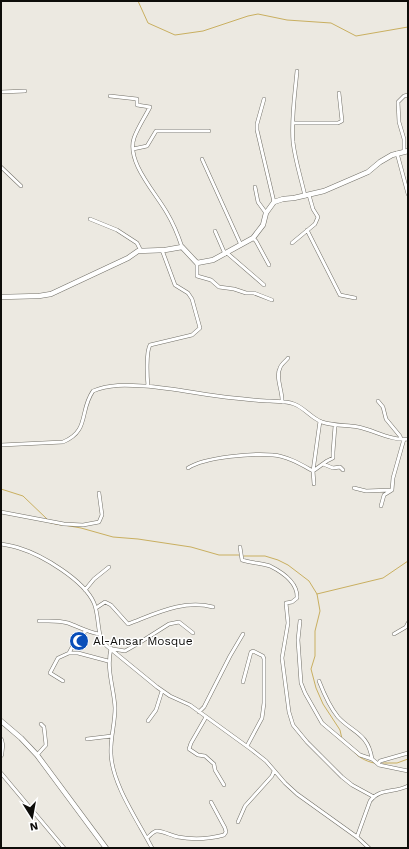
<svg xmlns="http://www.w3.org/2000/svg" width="409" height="849" font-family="'Work Sans',sans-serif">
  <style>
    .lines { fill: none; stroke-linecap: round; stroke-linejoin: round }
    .stream { stroke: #c9af60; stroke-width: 1 }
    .street-casing { stroke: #727068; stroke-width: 4 }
    .secondary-casing { stroke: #727068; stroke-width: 5.5 }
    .street { stroke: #fff; stroke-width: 3 }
    .secondary { stroke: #fff; stroke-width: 4.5 }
    .labels { text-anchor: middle; stroke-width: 3; stroke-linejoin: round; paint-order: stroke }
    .poi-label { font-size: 12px; fill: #0e0d0a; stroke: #fff; text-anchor: start }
  </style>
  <rect width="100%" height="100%" fill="#ece9e1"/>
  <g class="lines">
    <!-- stream -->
    <path class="stream" d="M 138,1 L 148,23 L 175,35 L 203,31 L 248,16 L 258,14 L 287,20 L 331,23 L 356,36 L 408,27
      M 1,489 L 23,496 L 47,519
      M 51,523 L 61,525
      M 64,525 L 81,528 L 113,537 L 138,539 L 191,547 L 219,555 L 239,555
      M 244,556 L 265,556 L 278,560 L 288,565 L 309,581 L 317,594 L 320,611 L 315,631 L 315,656 L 311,669 L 316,688 L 323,704 L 340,730 L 342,739
      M 317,594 L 383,578 L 408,561
      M 352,750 C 358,757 365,761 374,763
      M 383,763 L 397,763 L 408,759"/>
    <!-- street casing -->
    <g class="street-casing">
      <path id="street" d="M 297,71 C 295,94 291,118 293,142 C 295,160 301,178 305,196
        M 1,92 L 25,91
        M 110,96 L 137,99 L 137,105 L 150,107 C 145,117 138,127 134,138 C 126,162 156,193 167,213 C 173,223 178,235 182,247
        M 264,99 L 257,124 L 257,130 L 274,202
        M 293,123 L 338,123 L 342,121 L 339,93
        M 133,149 L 147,146 L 156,131 L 209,131
        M 404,152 L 404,139 L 399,122 L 398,102 L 404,96 L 408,95
        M 397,153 L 408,194
        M 202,159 L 241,245
        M 1,167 L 21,186
        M 255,187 L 258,202 L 266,213
        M 90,219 L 117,230 L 137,243 L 141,251
        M 307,230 L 340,295 L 355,298
        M 215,231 L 225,254
        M 253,238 L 256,241 L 269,265
        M 292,243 L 315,224 L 318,217 L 313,209 L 309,195
        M 227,253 L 264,285
        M 197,263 L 197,276 L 211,280 L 219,287 L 234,289 L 246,293 L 254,293 L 272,300
        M 148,386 C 147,377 146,352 150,345 L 192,335 L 200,328 L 192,299 L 188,293 L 175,285 L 162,250
        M 378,401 L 383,407 L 386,419 L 400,436 L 401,439
        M 282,402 C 283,392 275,377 280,368 C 281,364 286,361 288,358
        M 1,445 L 63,442 C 90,431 79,411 93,391 C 110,384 126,385 144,386 C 174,388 204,395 234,398 C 246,399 258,401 270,401 C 279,402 286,401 294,404 C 305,408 311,418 322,422 C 334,426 346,425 358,427 C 374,430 391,441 408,439
        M 323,464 L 333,468 L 340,467 L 343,470
        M 188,468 C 205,457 253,453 273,455 C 287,456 302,465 313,471
        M 313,471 L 327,461 L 333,458 L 333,452 L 335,426
        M 314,484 L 313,471 L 320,421
        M 354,488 L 366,491 L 392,490 L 393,478 L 404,439
        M 381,506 L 384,495 L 392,490
        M 1,512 L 64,524 L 83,525 L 99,522 L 102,515 L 99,493
        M 1,544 C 7,545 13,546 19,548 C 42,555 84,580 94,603 C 99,615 97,629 102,642 L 157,687 L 170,696 L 190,705 L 252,750 L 266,761 L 285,783 L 297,794 L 357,837 L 369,848
        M 240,547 L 242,560 C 251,563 261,563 270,566 C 282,572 298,582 297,598 L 292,602 L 286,603 L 288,623 L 282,658 L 289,712 L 293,725 L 307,742 L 342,777 L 352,785 L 374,797
        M 85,590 L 94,579 L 109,567
        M 96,608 L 105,602 L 111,605 L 128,624 C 155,614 183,599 213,607
        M 39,621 C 49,621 59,620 68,623 C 79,627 88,632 99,634
        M 300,621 L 298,640 L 301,683 L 305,693 L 322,723 L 360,755 L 372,759
        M 394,634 L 406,627 L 408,623
        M 111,648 C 106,671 114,687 115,708 C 115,724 110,739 111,754 C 112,784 138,821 152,848
        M 113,649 L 125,651 L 139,643 L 169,624 L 179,622 L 193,633
        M 69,653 L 78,653 L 108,661
        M 63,681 L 50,673 L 58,658 L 69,653 L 77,638 L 86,631
        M 319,681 C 324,694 329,706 338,717 C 353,733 368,733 372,759 L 379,765 L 408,771
        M 243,682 L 251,652 L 253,651 L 263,656 L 264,659 L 264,703 L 262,718 L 247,746
        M 199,712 L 204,707 L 230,656 L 243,634
        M 206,717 L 191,743 L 189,749 L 198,755 L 205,756 L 214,764 L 215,770 L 224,785
        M 148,721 L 156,710 L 162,691
        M 87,739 L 112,736
        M 37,755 L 46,745 L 44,727 L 41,724
        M 378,764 L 380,761 L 408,753
        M 1,773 L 64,848
        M 238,822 L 245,806 L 272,776 L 274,771
        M 357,837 L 370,801 C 379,788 394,793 408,786
        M 147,838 C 150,836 153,831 157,831 C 163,831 172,836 178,837 C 194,840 209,839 224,835 L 226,832 L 225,828 L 211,802"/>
    </g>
    <!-- secondary casing -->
    <g class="secondary-casing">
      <path id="secondary" d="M 1,297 L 39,296 L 51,294 L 128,258 L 138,251 L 165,250 L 182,247 L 197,263 L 213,260 L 253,238 L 263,225 L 266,213 L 274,202 L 283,199 L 294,198 L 324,191 L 368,172 L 380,162 L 392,155 L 408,151
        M 1,721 L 21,738 L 37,755 L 106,848
        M 1,740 L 2,745 L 1,755"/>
    </g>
    <!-- street -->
    <use href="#street" class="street"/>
    <!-- secondary -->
    <use href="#secondary" class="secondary"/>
  </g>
  <!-- icons -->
  <defs>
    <g id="mosque-disc" transform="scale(1)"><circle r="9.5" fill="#094eb9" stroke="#fff"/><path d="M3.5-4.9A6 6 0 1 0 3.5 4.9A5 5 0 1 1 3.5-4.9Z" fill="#fff"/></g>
  </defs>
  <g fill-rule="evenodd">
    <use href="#mosque-disc" x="79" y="641"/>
  </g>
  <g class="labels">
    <!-- poi labels -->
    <g class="poi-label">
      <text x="93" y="645">Al-Ansar Mosque</text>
    </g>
  </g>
  <!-- border -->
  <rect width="409" height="849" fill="none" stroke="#0e0d0a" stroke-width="4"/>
  <!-- north arrow -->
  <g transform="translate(32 817) rotate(169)" stroke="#ffffff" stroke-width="3" paint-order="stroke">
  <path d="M0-3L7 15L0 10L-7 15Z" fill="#0e0d0a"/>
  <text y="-6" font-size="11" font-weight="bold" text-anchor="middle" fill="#0e0d0a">N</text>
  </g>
</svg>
